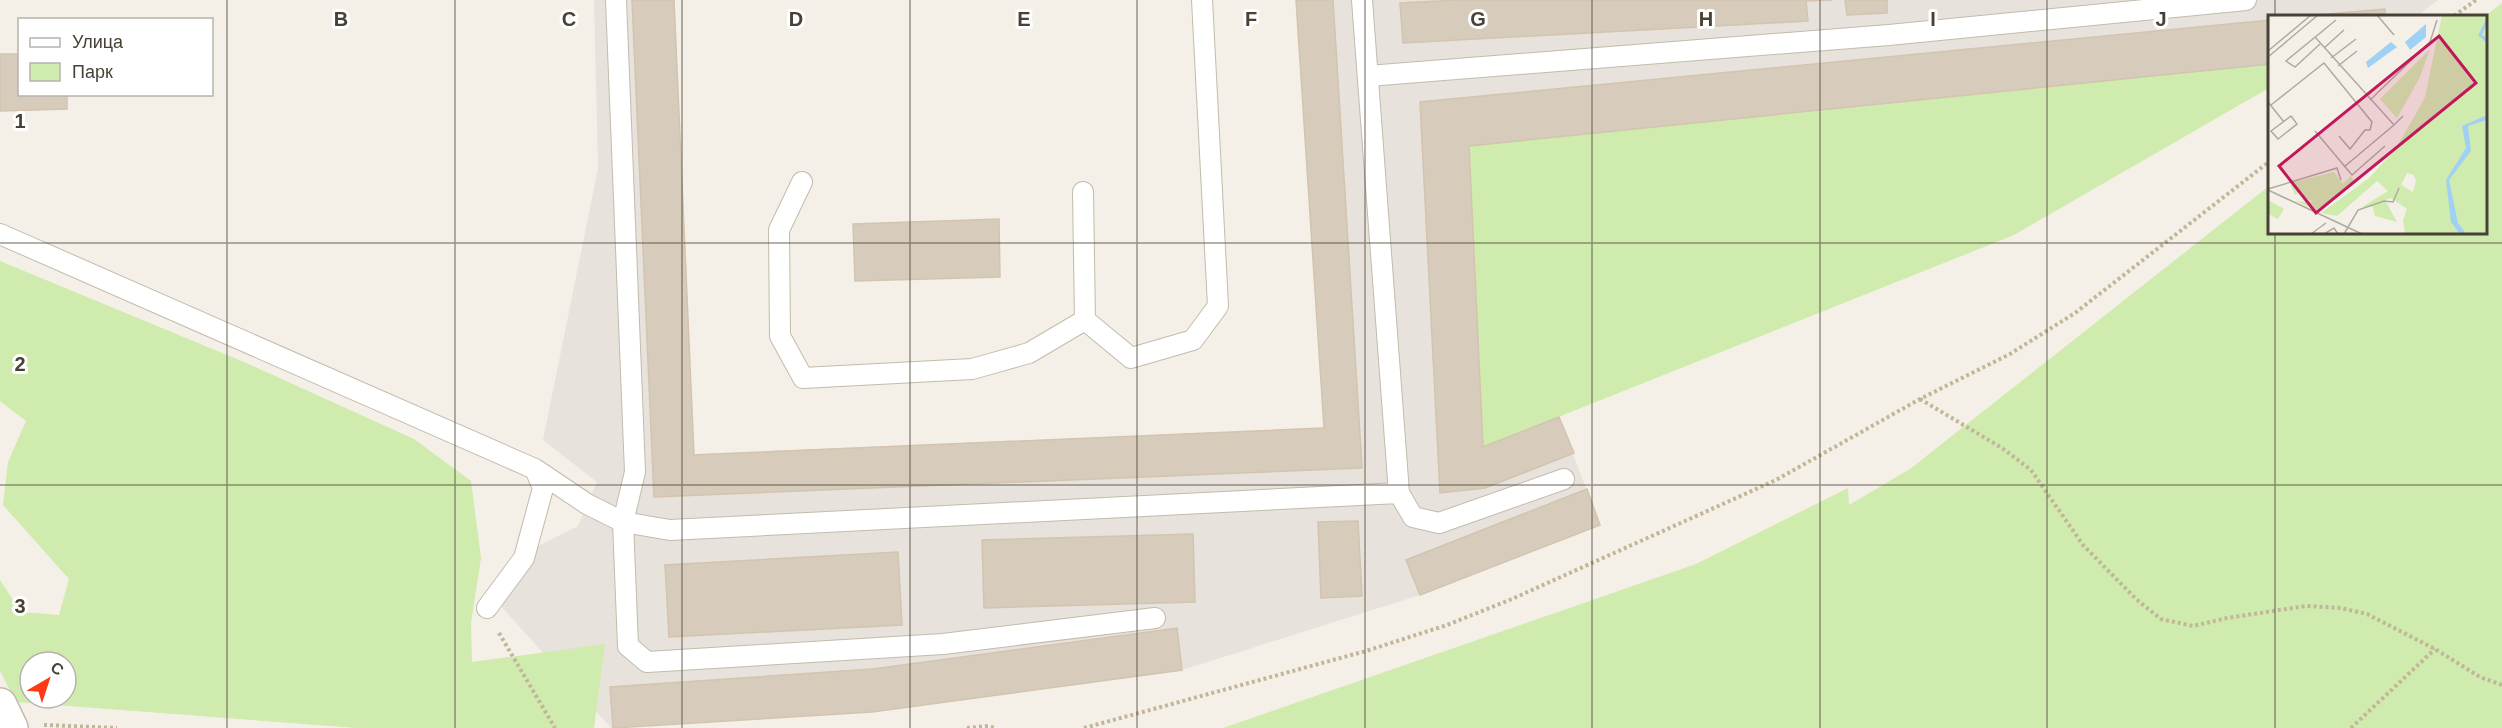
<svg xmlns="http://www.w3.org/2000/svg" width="2502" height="728" font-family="Arial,sans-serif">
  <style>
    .industrial { fill: #e7e2dc }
    .green { fill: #cfebae; fill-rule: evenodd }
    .building { fill: #d7ccbc; stroke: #d2c4af; stroke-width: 1.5 }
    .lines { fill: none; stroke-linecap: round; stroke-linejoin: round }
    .lane-casing { stroke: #c3bbac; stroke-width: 22 }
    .street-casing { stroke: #c3bbac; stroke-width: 36 }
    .path { stroke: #c3b599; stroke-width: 4; stroke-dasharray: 3 3; stroke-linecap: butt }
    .lane { stroke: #fff; stroke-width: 20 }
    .street { stroke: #fff; stroke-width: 33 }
    .grid { fill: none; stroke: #484135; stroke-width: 1.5; stroke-opacity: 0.55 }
    .inset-river { fill: none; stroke: #a0d1f4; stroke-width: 3 }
    .inset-road { fill: none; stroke: #afaaa0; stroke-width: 1.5 }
    .view { fill: #c2185b; fill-opacity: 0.15; stroke: #c2185b; stroke-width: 3 }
    .inset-edge { fill: none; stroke: #484135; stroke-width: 3 }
    .grid-label { font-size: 20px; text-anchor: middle; font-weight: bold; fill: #484135; stroke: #fff; stroke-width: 6; stroke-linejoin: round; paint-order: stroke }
  </style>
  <rect width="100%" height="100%" fill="#f4f0e7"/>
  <!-- industrial -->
  <path class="industrial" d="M 594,0 L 674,0 L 694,454 L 1324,428 L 1296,0 L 2438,0 L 2417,16 L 2270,16 L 2269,64 L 1484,447 L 1559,417 L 1600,525 L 1420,595 L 1182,670 L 872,712 L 611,728 L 499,604 L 536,547 L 578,526 L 597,482 L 543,440 L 598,168 Z"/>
  <!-- green -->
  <path class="green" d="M 2502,3 L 2502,728 L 1223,728 L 1696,564 L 1848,488 L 1849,505 L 1910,469 L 2269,186 L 2270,232 L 2486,232 L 2485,16 Z
    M 2269,64 L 2269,88 L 2014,235 L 1483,447 L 1469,146 Z
    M 0,261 L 244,362 L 414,439 L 471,481 L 481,558 L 471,623 L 472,662 L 605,644 L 594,728 L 357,728 L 16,702 L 0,671 L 0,580 L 21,612 L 59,615 L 69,579 L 3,505 L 8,462 L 26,421 L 0,401 ZM 30,662 L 66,662 L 66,698 L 30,698 Z"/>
  <!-- building -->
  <path class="building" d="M 632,0 L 674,0 L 694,455 L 1324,428 L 1296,0 L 1333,0 L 1362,468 L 654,497 Z
    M 1458,0 L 1832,0 L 1806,1 L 1808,21 L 1403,43 L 1400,3 Z
    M 1845,0 L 1887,0 L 1887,13 L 1847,15 Z
    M 2385,9 L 2385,16 L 2305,16 Z
    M 2270,20 L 2270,64 L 1469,146 L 1483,447 L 1559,417 L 1574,453 L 1485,488 L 1440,493 L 1420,102 Z
    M 0,54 L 20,54 L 20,94 L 67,94 L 67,109 L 0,111 Z
    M 999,219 L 1000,277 L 855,281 L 853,224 Z
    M 1587,489 L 1600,525 L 1420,595 L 1406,560 Z
    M 1358,521 L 1362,596 L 1321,598 L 1318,522 Z
    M 1193,534 L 1195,602 L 984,608 L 982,540 Z
    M 898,552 L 902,625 L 669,637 L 665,565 Z
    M 1177,628 L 1182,670 L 872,712 L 613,728 L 610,687 L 873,669 Z"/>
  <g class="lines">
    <!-- lane casing -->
    <g class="lane-casing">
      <path id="lane" d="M 616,0 L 635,472 L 623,522 L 628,646 L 647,662 L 943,644 L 1155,618
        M 1362,0 L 1399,493 L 1413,517 L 1439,523 L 1564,479
        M 1368,76 L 1889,35 L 2246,0
        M 802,182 L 779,230 L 780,336 L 803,378 L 972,369 L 1029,353 L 1085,320 L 1131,358 L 1193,340 L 1218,306 L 1202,0
        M 1083,192 L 1085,320
        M 0,234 L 535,469 L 543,488 L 524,558 L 487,608
        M 535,469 L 587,504 L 623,522 L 670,530 L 1399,493"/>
    </g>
    <!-- street casing -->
    <g class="street-casing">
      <path id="street" d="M 0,705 L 11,728"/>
    </g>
    <!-- path -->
    <path class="path" d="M 2454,16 L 2476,0
      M 1920,399 L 2002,448 L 2031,470 L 2083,545 L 2136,599 L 2161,619 L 2193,626 L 2227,618 L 2306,606 L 2341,608 L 2367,614 L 2435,649 L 2480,677 L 2502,685
      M 499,633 L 555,728
      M 44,725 L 117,728
      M 967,728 L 988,726 L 995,728
      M 1084,728 L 1366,651 L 1447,625 L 1512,599 L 1776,480 L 1920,399 L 2010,354 L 2075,313 L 2270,161
      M 2351,728 L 2435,649"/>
    <!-- lane -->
    <use href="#lane" class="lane"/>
    <!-- street -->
    <use href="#street" class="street"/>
  </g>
  <!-- grid -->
  <path class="grid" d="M 227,0 L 227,728M 455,0 L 455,728M 682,0 L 682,728M 910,0 L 910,728M 1137,0 L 1137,728M 1365,0 L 1365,728M 1592,0 L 1592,728M 1820,0 L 1820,728M 2047,0 L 2047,728M 2275,0 L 2275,16M 2275,232 L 2275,728M 0,243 L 2502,243M 0,485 L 2502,485"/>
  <!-- overview -->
  <g transform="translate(2268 15)">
    <rect width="219" height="219" fill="#f4f0e7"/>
    <path d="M 174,0 L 219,0 L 219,219 L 137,219 L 135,205 L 139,194 L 123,183 L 117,185 L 129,207 L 107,201 L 105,192 L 94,192 L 120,176 L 109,166 L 69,201 L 53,198 L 101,163 L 126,136 L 148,99 L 157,82 ZM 139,158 L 146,160 L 148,166 L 145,177 L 133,170 ZM 162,34 L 152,62 L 129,103 L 112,84 ZM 66,157 L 75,169 L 83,161 L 87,168 L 48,195 L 27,186 L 46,187 L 37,183 L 34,177 L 27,180 L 22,168 ZM 0,185 L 16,194 L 10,204 L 0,199 Z" fill="#cfebae" fill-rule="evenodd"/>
    <path d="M 158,9 L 158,22 L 142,35 L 137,27 ZM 123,27 L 129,32 L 100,53 L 98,47 ZM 219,100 L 219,105 L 200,111 L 203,136 L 181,165 L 190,208 L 198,219 L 192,219 L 183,207 L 178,165 L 198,133 L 194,111 Z" fill="#a0d1f4"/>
    <path class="inset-river" d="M 219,6 L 212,20 L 219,26"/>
    <path class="inset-road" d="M 109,0 L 126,20M 47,22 L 126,110 L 135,101M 52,29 L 27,52 L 18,46 L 68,5M 56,33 L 76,15M 0,36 L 43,0M 0,42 L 50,0M 63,43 L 88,24M 70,51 L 89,36M 102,85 L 162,27 L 169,5M 0,87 L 16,107M 3,90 L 56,48 L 104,107 L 102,115 L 97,115 L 82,134 L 71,121M 23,101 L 29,109 L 10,124 L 3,116 ZM 47,116 L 84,160 L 117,131M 76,152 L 126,110M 0,174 L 69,153 L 73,165M 0,175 L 94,219M 43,219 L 58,208M 56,219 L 66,213 L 70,219M 76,219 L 90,195 L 116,186 L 125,187 L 131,173"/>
    <path class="view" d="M 171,21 L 208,68 L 48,198 L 11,151 Z"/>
    <rect width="219" height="219" class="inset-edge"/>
  </g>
  <g class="grid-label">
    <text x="341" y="26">B</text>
    <text x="569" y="26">C</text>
    <text x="796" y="26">D</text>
    <text x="1024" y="26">E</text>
    <text x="1251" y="26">F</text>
    <text x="1478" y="26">G</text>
    <text x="1706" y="26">H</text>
    <text x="1933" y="26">I</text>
    <text x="2161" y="26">J</text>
    <text x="20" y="128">1</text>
    <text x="20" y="371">2</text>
    <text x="20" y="613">3</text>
  </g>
  <!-- legend -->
  <rect x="18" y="18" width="195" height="78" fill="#ffffff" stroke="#b6b3ae" stroke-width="1.5"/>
  <rect x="30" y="38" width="30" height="9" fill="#ffffff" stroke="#b6b3ae" stroke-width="1.5"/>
  <text x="72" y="48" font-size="18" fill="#484135">Улица</text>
  <rect x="30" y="63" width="30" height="18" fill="#cfebae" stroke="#b6b3ae" stroke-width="1.5"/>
  <text x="72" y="78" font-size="18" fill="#484135">Парк</text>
  <!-- north arrow -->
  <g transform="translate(48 680) rotate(39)"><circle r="28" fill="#ffffff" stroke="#b6b3ae" stroke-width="1.5"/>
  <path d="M0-4.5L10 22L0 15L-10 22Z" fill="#ff3913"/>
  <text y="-9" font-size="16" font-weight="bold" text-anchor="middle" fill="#484135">С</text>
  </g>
</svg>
